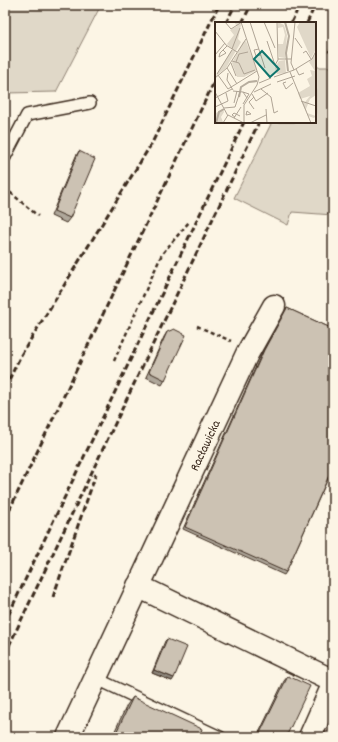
<svg xmlns="http://www.w3.org/2000/svg" width="338" height="742" font-family="Dekko,sans-serif">
  <style>
    .green { fill: #e0d8c8; stroke: #8e8173 }
    .lines { fill: none; stroke-linecap: round; stroke-linejoin: round }
    .service-casing { stroke: #3b2a1e; stroke-width: 14 }
    .minor-casing { stroke: #3b2a1e; stroke-width: 25 }
    .secondary-casing { stroke: #3b2a1e; stroke-width: 25 }
    .path { stroke: #3b2a1e; stroke-width: 2.5; stroke-dasharray: 4 3; stroke-linecap: butt }
    .service { stroke: #fcf5e5; stroke-width: 11 }
    .minor { stroke: #fcf5e5; stroke-width: 22 }
    .secondary { stroke: #fcf5e5; stroke-width: 22 }
    .rail { stroke: #3b2a1e; stroke-width: 3; stroke-dasharray: 6 3; stroke-linecap: butt }
    .wall { fill: #afa79a; stroke: #3b2a1e }
    .shaded-wall { fill: #8f887d; stroke: #3b2a1e }
    .building { fill: #ccc2b3; stroke: #3b2a1e }
    .labels { text-anchor: middle; stroke-width: 4; stroke-linejoin: round; paint-order: stroke }
    .street-label { font-size: 13px; fill: #3b2a1e; stroke: #fcf5e5 }
    .inset-river { fill: none; stroke: #b7ad9e; stroke-width: 2 }
    .inset-road { fill: none; stroke: #afa495; stroke-width: 1 }
    .view { fill: #0f766e; fill-opacity: 0.15; stroke: #0f766e; stroke-width: 2 }
    .inset-edge { fill: none; stroke: #3b2a1e; stroke-width: 2 }
  </style>
  <rect width="100%" height="100%" fill="#fcf5e5"/>
  <filter id="ink" filterUnits="userSpaceOnUse"><feTurbulence type="fractalNoise" baseFrequency=".025" numOctaves="2"/><feDisplacementMap in="SourceGraphic" scale="8" xChannelSelector="R" yChannelSelector="G"/><feConvolveMatrix kernelMatrix="1 2 1 2 8 2 1 2 1" color-interpolation-filters="sRGB"/></filter>
  <g filter="url(#ink)">
    <!-- green -->
    <path class="green" d="M 5,5 L 101,5 L 56,92 L 5,93 Z
      M 315,67 L 333,67 L 333,215 L 292,212 L 288,225 L 234,198 L 272,122 L 315,122 Z"/>
    <g class="lines">
      <!-- service casing -->
      <g class="service-casing">
        <path id="service" d="M 5,157 L 27,115 L 90,103
          M 95,678 L 220,737"/>
      </g>
      <!-- minor casing -->
      <g class="minor-casing">
        <path id="minor" d="M 138,586 L 333,681
          M 68,737 L 247,354 L 274,306"/>
      </g>
      <!-- secondary casing -->
      <g class="secondary-casing">
        <path id="secondary" d="M 310,737 L 333,685"/>
      </g>
      <!-- path -->
      <path class="path" d="M 328,51 L 333,52
        M 5,188 L 38,216
        M 197,326 L 231,341
        M 114,361 L 162,254 L 189,222"/>
      <!-- service -->
      <use href="#service" class="service"/>
      <!-- minor -->
      <use href="#minor" class="minor"/>
      <!-- secondary -->
      <use href="#secondary" class="secondary"/>
      <!-- rail -->
      <path class="rail" d="M 226,23 L 235,5
        M 242,23 L 251,5
        M 291,23 L 300,5
        M 307,23 L 315,5
        M 5,388 L 21,355 L 152,143 L 219,5
        M 5,519 L 216,78
        M 53,597 L 96,474
        M 5,622 L 244,122
        M 5,654 L 259,122"/>
    </g>
    <!-- wall -->
    <path class="wall" d="M 79,151 L 70,218 L 66,223 L 51,216 L 76,156 Z
      M 287,308 L 333,329 L 333,475 L 330,474 L 286,572 L 284,575 L 183,529 L 262,353 Z
      M 167,332 L 165,380 L 162,385 L 146,377 L 164,337 Z
      M 167,639 L 172,681 L 152,673 L 165,641 Z
      M 288,676 L 286,737 L 257,737 L 284,681 Z
      M 133,697 L 199,737 L 112,737 L 127,705 Z"/>
    <!-- shaded-wall -->
    <path class="shaded-wall" d="M 154,670 L 174,678 L 172,681 L 152,673 Z"/>
    <!-- building -->
    <path class="building" d="M 79,151 L 95,159 L 70,218 L 54,211 Z
      M 287,308 L 333,329 L 333,472 L 331,471 L 286,572 L 185,527 L 264,350 Z
      M 174,329 L 186,335 L 165,380 L 149,372 L 167,332 Z
      M 167,639 L 187,647 L 174,678 L 154,670 Z
      M 288,676 L 310,686 L 286,737 L 258,737 Z
      M 133,697 L 202,729 L 199,737 L 114,737 Z"/>
  </g>
  <g class="labels">
    <!-- street labels -->
    <g class="street-label">
      <text transform="translate(204 445) rotate(-65)" y="5">Racławicka</text>
    </g>
  </g>
  <!-- overview -->
  <g transform="translate(215 22)">
    <rect width="101" height="101" fill="#fcf5e5"/>
    <path d="M 19,0 L 25,0 L 26,3 L 23,17 L 26,20 L 11,46 L 0,55 L 17,27 L 12,22 L 19,13 L 15,8 L 22,4 ZM 63,0 L 69,3 L 72,13 L 70,36 L 64,35 L 63,22 L 68,22 L 70,13 L 68,5 L 63,6 ZM 85,0 L 101,0 L 101,27 L 96,36 L 82,5 ZM 31,19 L 42,48 L 29,55 L 22,55 L 17,41 L 28,20 ZM 101,31 L 101,73 L 95,77 L 91,87 L 92,91 L 101,94 L 99,96 L 93,94 L 86,79 L 90,80 L 95,74 L 85,77 L 83,71 L 95,64 L 92,57 L 97,54 L 95,48 L 100,49 L 94,40 ZM 70,38 L 71,51 L 62,52 L 60,46 L 64,39 ZM 8,87 L 9,90 L 6,95 L 8,100 L 0,101 L 1,91 Z" fill="#e0d8c8"/>
    <path class="inset-river" d="M 70,0 L 74,14 L 71,31 L 73,49M 24,75 L 26,65 L 34,60 L 42,59M 1,101 L 4,90 L 9,87"/>
    <path class="inset-road" d="M 10,0 L 16,7 L 27,0M 26,0 L 44,55 L 42,63 L 29,83 L 29,101M 35,0 L 50,46M 49,0 L 60,26M 0,9 L 11,23 L 22,30M 80,16 L 87,26M 52,19 L 60,43 L 63,38 L 62,0M 17,27 L 25,6M 44,27 L 39,28 L 41,34 L 46,33M 8,28 L 11,31 L 4,35 L 5,31 L 12,24M 88,31 L 91,29 L 96,37M 0,33 L 10,21M 63,37 L 76,37M 17,39 L 24,41 L 29,52 L 40,48M 21,40 L 24,32 L 33,30M 16,41 L 21,54M 12,46 L 22,62M 81,47 L 84,53 L 89,51M 79,48 L 76,41 L 80,0M 75,50 L 96,101M 13,51 L 12,58 L 18,68M 2,52 L 17,28M 3,53 L 13,67M 59,55 L 79,48 L 97,37 L 101,29M 0,56 L 12,46 L 31,17M 62,60 L 80,54M 71,60 L 68,61 L 71,67 L 78,61M 44,61 L 56,56M 13,67 L 42,49M 46,67 L 56,75 L 59,91 L 63,89M 18,69 L 28,70 L 32,76M 0,70 L 13,94M 39,70 L 56,62M 37,72 L 41,79 L 53,71M 0,76 L 17,67M 86,79 L 101,84M 19,81 L 22,69M 28,82 L 34,72 L 28,70M 0,85 L 13,79 L 11,71M 9,86 L 20,85 L 25,70M 39,87 L 34,80 L 39,75M 51,87 L 52,101M 36,92 L 32,89 L 31,93 L 36,92M 20,95 L 17,93 L 19,91 L 25,94M 19,96 L 26,85M 8,101 L 13,93 L 29,101M 35,101 L 51,93"/>
    <path class="view" d="M 47,29 L 64,47 L 55,55 L 39,37 Z"/>
    <rect width="101" height="101" class="inset-edge"/>
  </g>
  <!-- margin -->
  <rect width="338" height="742" fill="none" stroke="#fcf5e5" stroke-width="20"/>
  <rect x="10" y="10" width="318" height="722" fill="none" stroke="#3b2a1e" stroke-width="1.5" filter="url(#ink)"/>
</svg>
